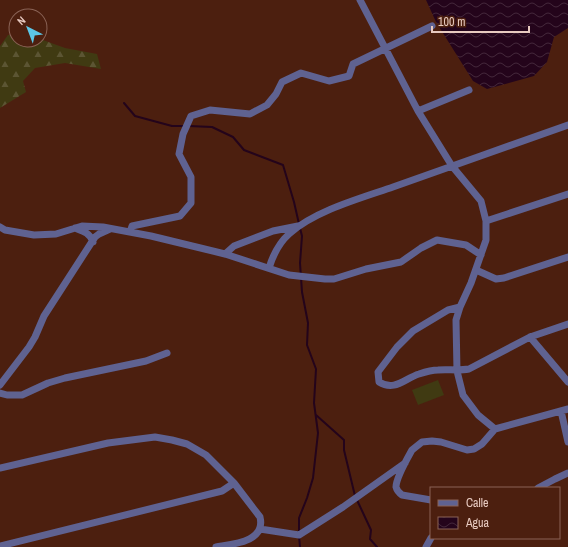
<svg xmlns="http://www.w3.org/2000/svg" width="568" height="547" font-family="'Archivo Narrow',sans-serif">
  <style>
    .forest { fill: url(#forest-firs) }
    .park { fill: #403a12 }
    .water { fill: url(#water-waves) }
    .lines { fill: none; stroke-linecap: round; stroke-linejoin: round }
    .stream { stroke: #24041b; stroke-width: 2 }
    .minor { stroke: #5f6291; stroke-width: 7 }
  </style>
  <defs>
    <pattern id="forest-firs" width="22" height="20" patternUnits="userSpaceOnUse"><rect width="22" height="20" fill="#403a12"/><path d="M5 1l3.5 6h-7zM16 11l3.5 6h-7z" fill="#5c5533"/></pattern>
    <pattern id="water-waves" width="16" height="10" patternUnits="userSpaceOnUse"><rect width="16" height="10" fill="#24041b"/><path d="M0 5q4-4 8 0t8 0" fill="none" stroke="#44273a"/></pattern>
  </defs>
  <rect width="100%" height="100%" fill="#4c1f0f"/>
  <!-- forest -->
  <path class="forest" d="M 8,35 L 16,35 L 16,40 L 40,40 L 40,39 L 65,48 L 97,54 L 101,69 L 65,63 L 35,68 L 23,81 L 26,92 L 0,108 L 0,46 Z"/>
  <!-- park -->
  <path class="park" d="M 438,380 L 444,395 L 418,405 L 412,390 Z"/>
  <!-- water -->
  <path class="water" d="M 426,0 L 568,0 L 568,28 L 554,37 L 547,62 L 534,76 L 487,89 L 473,81 L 436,22 Z"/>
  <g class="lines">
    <!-- stream -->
    <path class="stream" d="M 124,103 L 135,116 L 172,126 L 185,126
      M 189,126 L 212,127 L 233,137 L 244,150 L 283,165 L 294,202 L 299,224
      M 316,415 L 344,440 L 344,450 L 355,496
      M 357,500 L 371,530 L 370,539 L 377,547
      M 299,532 L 299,518 L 307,498 L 313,478 L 318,433 L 314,403 L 316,369 L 307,345 L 308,323 L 302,292 L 300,263 L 302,236 L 300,228
      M 299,536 L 300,547"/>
    <!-- minor -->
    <path class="minor" d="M 360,0 L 418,111 L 452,166 L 481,201 L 486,221 L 486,240 L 471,283 L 460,307 L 456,320 L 457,371 L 463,395 L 478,415 L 495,429
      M 418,111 L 469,90
      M 486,221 L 568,194
      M 0,227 L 5,230 L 34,235 L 56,234 L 82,226 L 103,227 L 151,236 L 225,254 L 289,275 L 325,279 L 334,279 L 366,269 L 401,262 L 421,248 L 437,240 L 466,245 L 481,255
      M 75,228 C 83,231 90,233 93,242
      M 130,232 L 132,226 L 180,216 L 191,203 L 191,177 L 179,154 L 183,134 L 191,116 L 210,110 L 250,114 L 267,105 L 276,94 L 282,82 L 301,73 L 329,81 L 349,76 L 353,64 L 432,26
      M 225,254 L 234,246 L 273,231 L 298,226
      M 269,268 C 273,255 279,243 289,234 C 314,211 361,198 393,187 C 451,166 510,146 568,125
      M 476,270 L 496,279 L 504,278 L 568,257
      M 460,307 L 448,310 L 413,331 L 397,347 L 378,372 L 379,382 C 395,392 405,378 419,374 C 425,372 432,370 438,370 C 448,369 458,371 469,369 L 530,337 L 568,324
      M 530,337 L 568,382
      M 0,385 L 29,347 L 35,337 L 44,316 L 95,237 L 99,234 L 110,229
      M 0,393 L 7,395 L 22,395 L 48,383 L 65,378 L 146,361 L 167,353
      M 561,411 L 568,442
      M 0,468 L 108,443 L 155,437 L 172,440 L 187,444 L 206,455 L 234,483 L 260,517 C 266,542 233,544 216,547
      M 538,488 L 555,479 L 568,473
      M 431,500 L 402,495 C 399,493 397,491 396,487 C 396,478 407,459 412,450 L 422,442 L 432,441 L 441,442 L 467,450 L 474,449 L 482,444 L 495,429 L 568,409
      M 260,529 L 299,535 L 343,507 L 405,463
      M 0,546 L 222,491 L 234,483
      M 426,547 L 431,538"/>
  </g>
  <!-- legend -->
  <rect x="430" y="487" width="130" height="52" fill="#4c1f0f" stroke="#8a6356"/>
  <rect x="438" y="500" width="20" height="6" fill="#5f6291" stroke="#8a6356"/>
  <text x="466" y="507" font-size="12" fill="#e8cac0">Calle</text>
  <rect x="438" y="517" width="20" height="12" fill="url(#water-waves)" stroke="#8a6356"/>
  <text x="466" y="527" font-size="12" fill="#e8cac0">Agua</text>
  <!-- north arrow -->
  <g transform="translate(28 28) rotate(318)"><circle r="19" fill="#4c1f0f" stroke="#8a6356"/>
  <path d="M0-3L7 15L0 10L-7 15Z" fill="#5cc7e7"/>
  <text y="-6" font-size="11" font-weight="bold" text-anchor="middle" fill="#e8cac0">N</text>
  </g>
  <!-- scale -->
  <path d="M432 26v6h97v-6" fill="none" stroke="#e8cac0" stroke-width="2"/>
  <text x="438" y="26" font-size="12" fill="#e8cac0" stroke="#4c1f0f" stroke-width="3" paint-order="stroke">100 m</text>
</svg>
